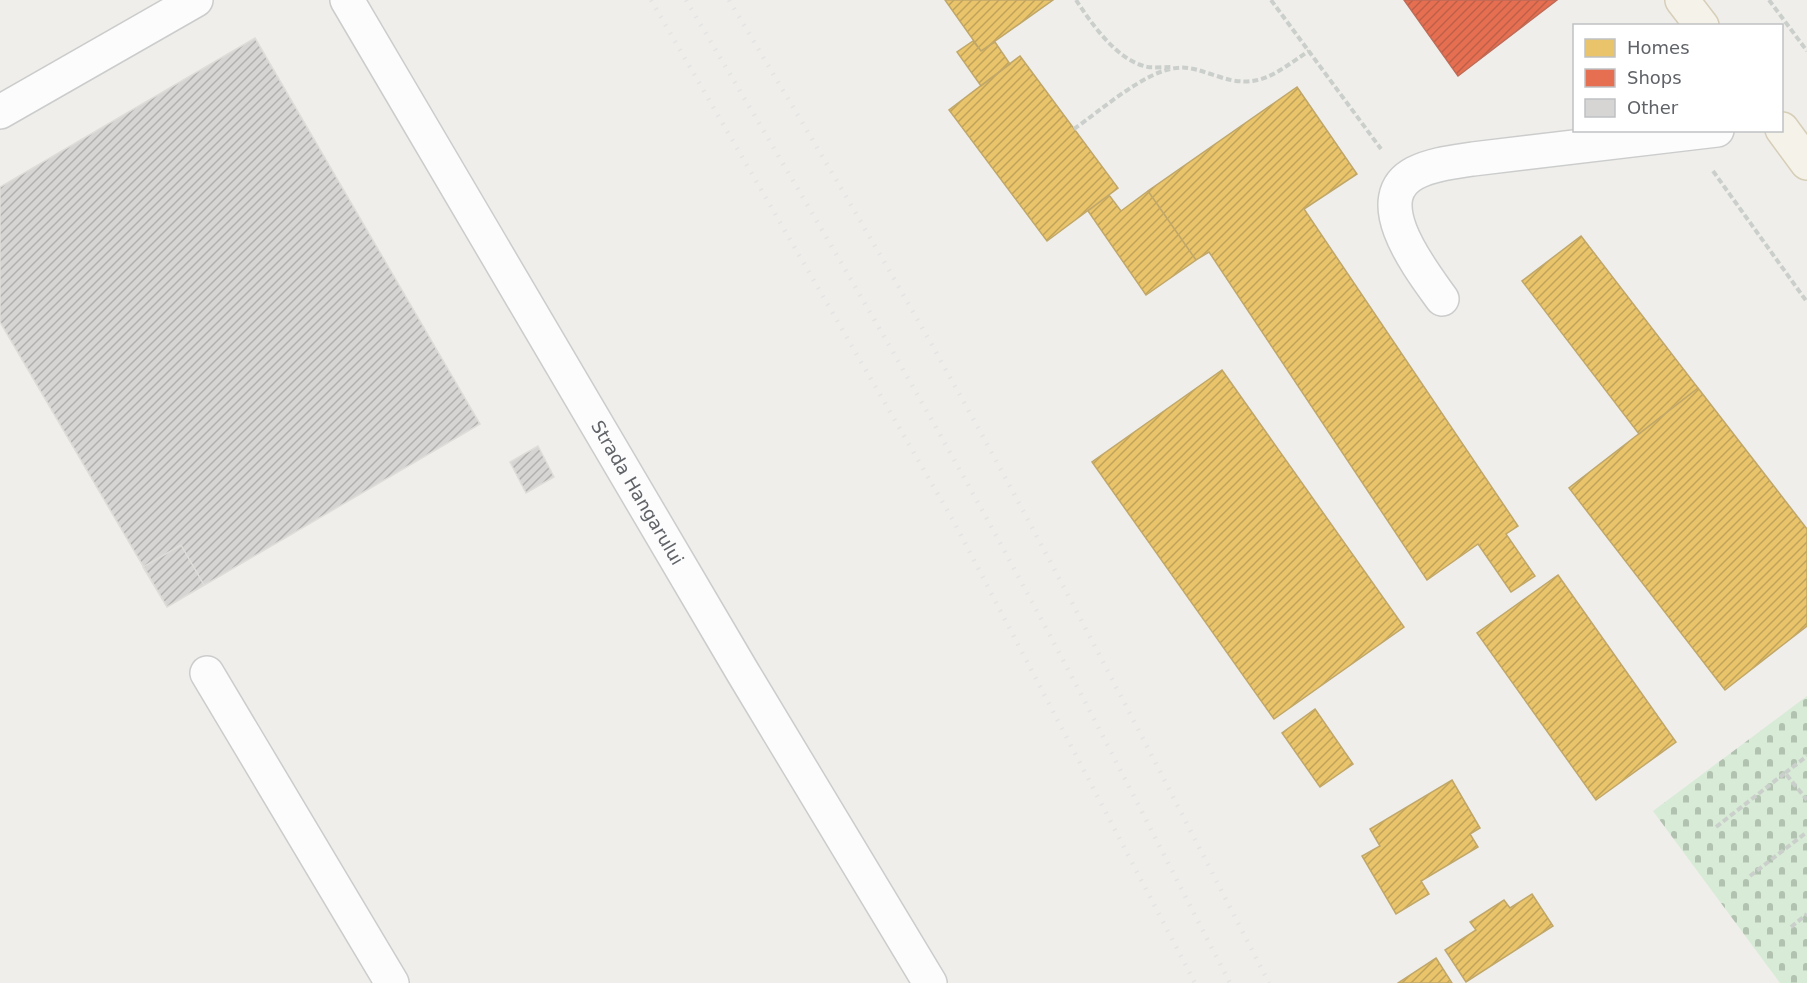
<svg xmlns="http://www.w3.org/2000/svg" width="1807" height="983" font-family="'DejaVu Sans',sans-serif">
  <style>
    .cemetery { fill: url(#cemetery-stones) }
    .homes { fill: url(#homes-hatch); stroke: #c0a769; stroke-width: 1.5 }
    .shops { fill: url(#shops-hatch); stroke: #be6b58; stroke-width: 1.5 }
    .building { fill: url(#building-hatch); stroke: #deddd9; stroke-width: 1.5 }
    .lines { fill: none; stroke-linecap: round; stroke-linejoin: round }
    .minor-casing { stroke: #cbcccc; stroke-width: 36 }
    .major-casing { stroke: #d7ceb8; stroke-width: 36 }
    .path { stroke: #cacfcc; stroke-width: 4; stroke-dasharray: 6 3; stroke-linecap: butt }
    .minor { stroke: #fdfcfc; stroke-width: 33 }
    .major { stroke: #f4f2e9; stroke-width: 33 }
    .rail { stroke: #e4e4e4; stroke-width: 4.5; stroke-dasharray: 1.5 8; stroke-linecap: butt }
    .labels { text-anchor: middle; stroke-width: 6; stroke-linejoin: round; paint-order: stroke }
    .street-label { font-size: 18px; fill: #5f6368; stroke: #fff }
  </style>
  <defs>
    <pattern id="cemetery-stones" width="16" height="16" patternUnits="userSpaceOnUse" patternTransform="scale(1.5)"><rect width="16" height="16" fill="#d8ebd6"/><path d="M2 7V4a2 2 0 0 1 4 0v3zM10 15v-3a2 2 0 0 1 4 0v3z" fill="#b2c2b1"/></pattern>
    <pattern id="homes-hatch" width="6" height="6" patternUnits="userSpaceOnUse" patternTransform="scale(1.5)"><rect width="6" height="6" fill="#e9c46a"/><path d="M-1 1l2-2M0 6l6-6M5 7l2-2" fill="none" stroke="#c0a35b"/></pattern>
    <pattern id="shops-hatch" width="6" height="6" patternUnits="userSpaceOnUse" patternTransform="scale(1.5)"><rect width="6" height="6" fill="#e76f51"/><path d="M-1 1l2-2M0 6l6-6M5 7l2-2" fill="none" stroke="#be5f47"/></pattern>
    <pattern id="building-hatch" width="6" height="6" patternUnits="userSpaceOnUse" patternTransform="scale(1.5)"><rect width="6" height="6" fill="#d6d5d3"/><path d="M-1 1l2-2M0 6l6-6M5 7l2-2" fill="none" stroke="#b1b0af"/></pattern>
  </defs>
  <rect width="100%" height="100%" fill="#efeeea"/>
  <!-- cemetery -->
  <path class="cemetery" d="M 1807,696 L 1807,983 L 1780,983 L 1653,811 Z"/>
  <!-- homes -->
  <path class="homes" d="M 945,0 L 1053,0 L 981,51 Z
    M 973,41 L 981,51 L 995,42 L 1010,64 L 981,86 L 957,52 Z
    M 1020,56 L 1118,188 L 1047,241 L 949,110 Z
    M 1297,87 L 1357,174 L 1304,209 L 1518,526 L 1506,534 L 1535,576 L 1511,592 L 1478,544 L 1427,580 L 1209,252 L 1196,260 L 1148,191 Z
    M 1148,191 L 1196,260 L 1146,295 L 1088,211 L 1109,195 L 1121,211 Z
    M 1581,236 L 1698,388 L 1639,434 L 1522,281 Z
    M 1222,370 L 1404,627 L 1274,719 L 1092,462 Z
    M 1698,388 L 1807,529 L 1807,626 L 1725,690 L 1569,488 Z
    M 1558,575 L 1676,742 L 1596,800 L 1477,633 Z
    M 1315,709 L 1353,764 L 1320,787 L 1282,733 Z
    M 1452,780 L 1480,828 L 1470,834 L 1478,847 L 1421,881 L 1429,894 L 1396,914 L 1362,856 L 1380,846 L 1370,829 Z
    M 1532,894 L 1553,926 L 1466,982 L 1445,950 L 1476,930 L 1470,922 L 1504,900 L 1510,908 Z
    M 1436,958 L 1452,983 L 1398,983 Z"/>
  <!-- shops -->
  <path class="shops" d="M 1404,0 L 1557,0 L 1458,76 Z"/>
  <!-- building -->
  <path class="building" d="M 255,38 L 480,424 L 167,607 L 0,322 L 0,187 Z
    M 538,446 L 554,477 L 526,493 L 510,462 Z
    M 181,545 L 204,585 L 167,607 L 143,567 Z"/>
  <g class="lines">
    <!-- minor casing -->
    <g class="minor-casing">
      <g id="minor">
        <path id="s1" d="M 347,0 L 742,671 L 930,983"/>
        <path d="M 0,112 L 196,0"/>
        <path d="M 1442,299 C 1422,271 1365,199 1415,173 C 1433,164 1454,162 1473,159 L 1717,130"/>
        <path d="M 207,673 L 392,983"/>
      </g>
    </g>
    <!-- major casing -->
    <g class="major-casing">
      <path id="major" d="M 1682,0 L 1702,26
        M 1782,129 L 1807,163"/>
    </g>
    <!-- path -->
    <path class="path" d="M 1076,0 C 1092,24 1117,61 1148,67 C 1155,68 1164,67 1171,67
      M 1271,0 L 1381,149
      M 1769,0 L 1807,51
      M 1074,129 C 1100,111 1145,71 1176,68 C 1191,66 1203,72 1217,76 C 1259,91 1275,73 1309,51
      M 1713,171 L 1807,302
      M 1785,773 L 1807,756
      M 1716,827 L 1785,773 L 1807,800
      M 1750,876 L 1807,832
      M 1791,927 L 1807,914"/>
    <!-- minor -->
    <use href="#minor" class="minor"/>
    <!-- major -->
    <use href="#major" class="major"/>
    <!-- rail -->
    <path class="rail" d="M 651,0 L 954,522 L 1195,983
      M 686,0 C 804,199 923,398 1032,602 C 1100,728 1164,856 1230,983
      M 729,0 C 817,147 905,294 987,444 C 1084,622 1176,803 1269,983"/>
  </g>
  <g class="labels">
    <!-- street labels -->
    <g class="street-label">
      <text dy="6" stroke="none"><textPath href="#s1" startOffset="572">Strada Hangarului</textPath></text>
    </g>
  </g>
  <!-- legend -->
  <rect x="1573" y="24" width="210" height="108" fill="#ffffff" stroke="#bfc1c3" stroke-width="1.5"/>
  <rect x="1585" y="39" width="30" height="18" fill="#e9c46a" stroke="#bfc1c3" stroke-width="1.5"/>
  <text x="1627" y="54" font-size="18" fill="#5f6368">Homes</text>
  <rect x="1585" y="69" width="30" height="18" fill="#e76f51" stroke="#bfc1c3" stroke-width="1.5"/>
  <text x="1627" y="84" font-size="18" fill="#5f6368">Shops</text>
  <rect x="1585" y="99" width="30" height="18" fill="#d6d5d3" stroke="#bfc1c3" stroke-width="1.5"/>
  <text x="1627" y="114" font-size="18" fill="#5f6368">Other</text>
</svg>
